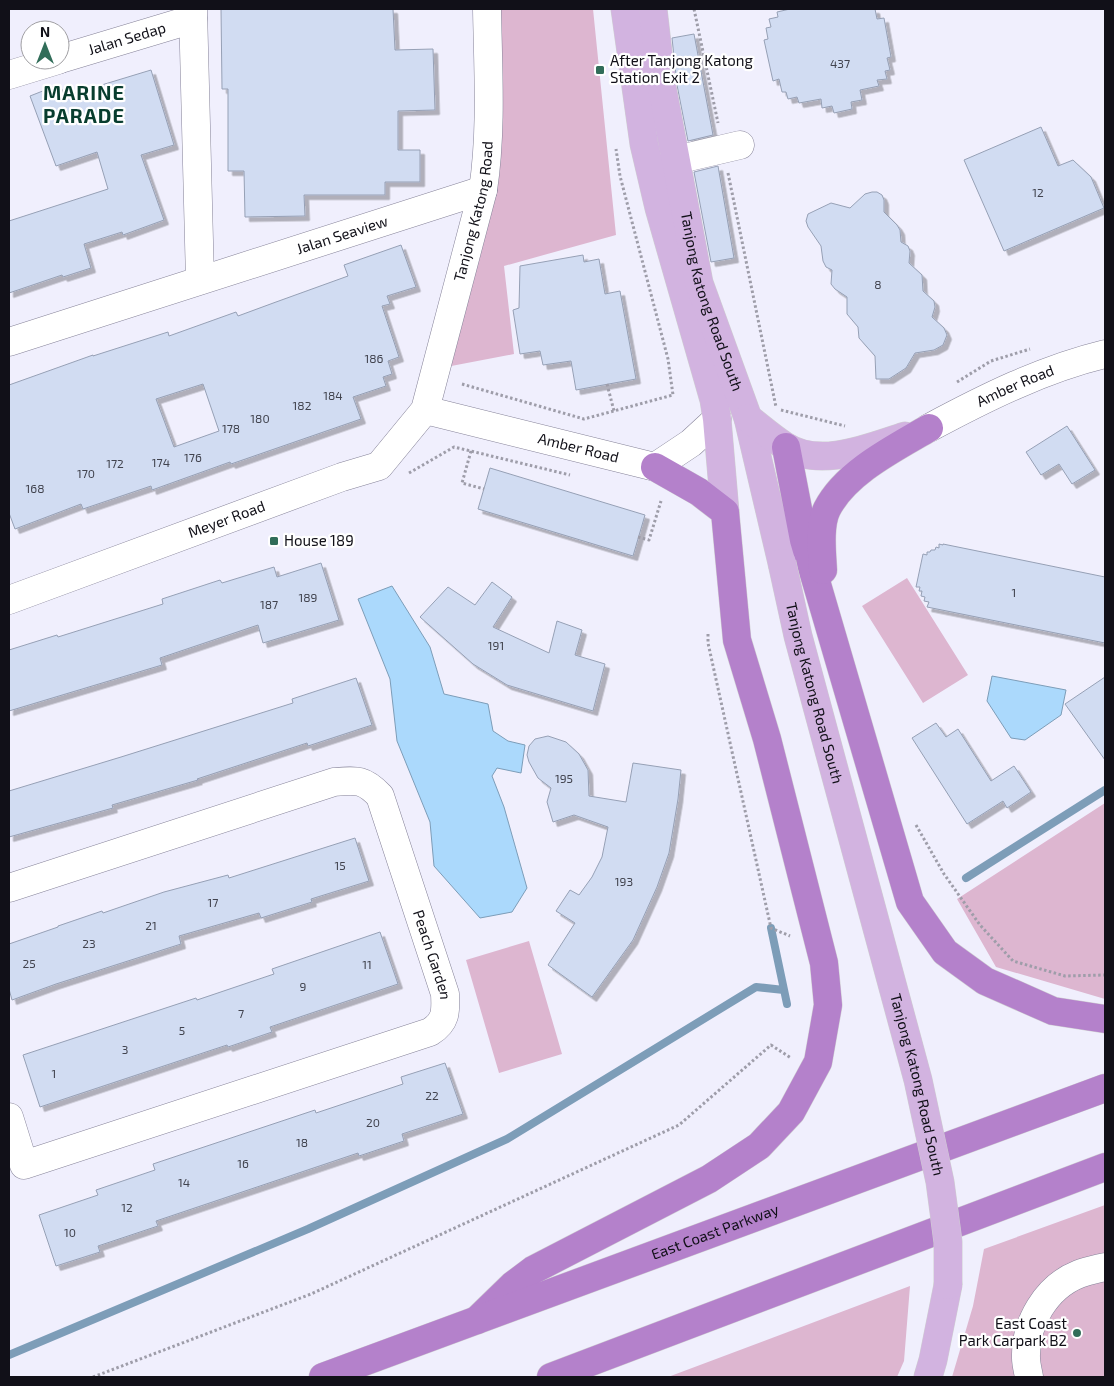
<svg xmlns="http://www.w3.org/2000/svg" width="1114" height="1386" font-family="'Exo 2',sans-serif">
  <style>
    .green { fill: #ddb6d0 }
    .water { fill: #abd9fc; stroke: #7d9db8 }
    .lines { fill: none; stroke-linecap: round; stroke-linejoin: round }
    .stream { stroke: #7d9db8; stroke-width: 8 }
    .building { fill: #d1dcf2; stroke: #96a0b5; fill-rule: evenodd; filter: url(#shadow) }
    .minor-casing { stroke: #868399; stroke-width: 29 }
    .major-casing { stroke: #cfcfd1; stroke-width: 29 }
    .highway-casing { stroke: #cfcfd1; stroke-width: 29 }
    .path { stroke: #9e9da9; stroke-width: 3; stroke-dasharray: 2.5 2.5; stroke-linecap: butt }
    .minor { stroke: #fff; stroke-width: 28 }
    .major { stroke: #d2b3e0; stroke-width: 28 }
    .highway { stroke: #b481cb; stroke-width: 28 }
    .major-bridge-casing { stroke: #cfcfd1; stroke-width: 29; stroke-linecap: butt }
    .major-bridge { stroke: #d2b3e0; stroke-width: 28 }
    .poi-dot { fill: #316d59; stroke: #fff; stroke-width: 2 }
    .labels { text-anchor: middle; stroke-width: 4.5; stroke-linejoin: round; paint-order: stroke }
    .number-label { font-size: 12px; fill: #41434e }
    .street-label { font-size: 15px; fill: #111018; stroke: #fff }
    .poi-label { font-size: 15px; fill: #111018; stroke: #fff; text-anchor: start }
    .district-label { font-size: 20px; font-weight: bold; letter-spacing: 1px; fill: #083d2e; stroke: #fff }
  </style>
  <defs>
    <filter id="shadow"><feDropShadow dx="4.5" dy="4.5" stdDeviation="0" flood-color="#0004"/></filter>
  </defs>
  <rect width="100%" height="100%" fill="#f0effd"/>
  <!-- green -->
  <path class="green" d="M 496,9 L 593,9 L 616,235 L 504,266 L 514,354 L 446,367 Z
    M 907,578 L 968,675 L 923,703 L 862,606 Z
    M 1105,803 L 1105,999 L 996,967 L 957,899 Z
    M 529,941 L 562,1054 L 499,1073 L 466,960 Z
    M 1105,1205 L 1105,1377 L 952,1377 L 973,1306 L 984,1249 Z
    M 910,1286 L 904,1361 L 897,1377 L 668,1377 Z"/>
  <!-- water -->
  <path class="water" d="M 392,586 L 430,647 L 444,694 L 488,704 L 493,731 L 508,741 L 525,745 L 521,773 L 497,768 L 492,776 L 504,807 L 527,888 L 512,912 L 480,918 L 434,866 L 430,822 L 397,741 L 390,679 L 358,599 Z
    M 992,676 L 1066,690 L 1061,715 L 1025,740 L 1011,738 L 987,701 Z"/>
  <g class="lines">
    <!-- stream -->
    <path class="stream" d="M 966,878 L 1105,790
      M 771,928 L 787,1004
      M 9,1355 L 308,1229 L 507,1139 L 756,987 L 784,990"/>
  </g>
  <!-- building -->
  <path class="building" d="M 221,9 L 393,9 L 395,50 L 433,49 L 435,110 L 398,111 L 398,150 L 420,150 L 420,182 L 385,182 L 385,195 L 304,195 L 305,216 L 245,217 L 244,171 L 228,171 L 228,89 L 222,89 Z
    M 790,9 L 875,9 L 877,19 L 884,18 L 891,57 L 887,58 L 890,70 L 885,71 L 887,79 L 877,80 L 879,86 L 860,90 L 862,100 L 851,102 L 852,109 L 834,113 L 832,106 L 822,108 L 821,99 L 799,103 L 797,97 L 788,99 L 786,92 L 782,92 L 779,79 L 773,81 L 764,40 L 768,39 L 766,28 L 771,27 L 769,19 L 778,17 L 777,12 Z
    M 694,34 L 713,135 L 688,141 L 677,85 L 672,38 Z
    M 151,70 L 174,145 L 141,155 L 164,220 L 123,235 L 122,232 L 84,244 L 91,268 L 63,277 L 62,275 L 9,293 L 9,221 L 108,189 L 97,152 L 56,166 L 30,96 L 58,85 L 62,97 Z
    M 1041,127 L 1058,166 L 1073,160 L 1091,177 L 1104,208 L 1004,251 L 964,160 Z
    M 718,166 L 734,258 L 711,262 L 694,172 Z
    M 872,192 L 877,192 L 882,195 L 884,200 L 884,212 L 897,225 L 900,230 L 901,242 L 908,246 L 910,251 L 909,263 L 922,275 L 923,291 L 934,301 L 935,307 L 932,317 L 944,328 L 947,335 L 943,345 L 934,350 L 915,353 L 906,368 L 889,379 L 876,379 L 875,356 L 859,338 L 858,327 L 847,314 L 847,297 L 835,289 L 831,284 L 832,270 L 826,267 L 823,261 L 821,246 L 808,227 L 806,221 L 808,214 L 831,203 L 850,208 L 865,194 Z
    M 401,245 L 416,287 L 387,296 L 390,304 L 382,306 L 399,357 L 388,361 L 392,374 L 383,377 L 386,386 L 353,397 L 361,419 L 231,464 L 230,462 L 152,490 L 151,486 L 83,509 L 81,504 L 15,529 L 9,513 L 9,385 L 93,355 L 93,356 L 168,332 L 169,336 L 236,312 L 238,316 L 276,302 L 348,276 L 344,265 ZM 203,384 L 219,431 L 174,447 L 156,399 Z
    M 583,255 L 584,262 L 599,259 L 605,294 L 620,291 L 636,379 L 576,390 L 571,361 L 543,365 L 540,351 L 520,354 L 513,310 L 519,308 L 520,266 Z
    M 1067,426 L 1095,470 L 1072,484 L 1059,464 L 1041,475 L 1026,452 Z
    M 490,468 L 645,515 L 633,556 L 478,509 Z
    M 939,544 L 943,545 L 943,544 L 1105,577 L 1105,643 L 927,607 L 929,602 L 924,601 L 925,597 L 921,596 L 922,591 L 919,591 L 920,587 L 916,587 L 923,554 L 927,555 L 927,552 L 930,552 L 931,550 L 935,550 L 936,547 L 939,548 Z
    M 321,563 L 339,620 L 263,643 L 258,625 L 160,658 L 162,665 L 9,711 L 9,650 L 57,635 L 58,637 L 163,604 L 162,599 L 220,580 L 222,583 L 274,567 L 277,577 Z
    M 492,582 L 512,597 L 493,627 L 549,653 L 557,621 L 582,630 L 575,655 L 605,664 L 593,711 L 507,685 L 473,664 L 420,617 L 448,587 L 475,605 Z
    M 1105,677 L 1105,760 L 1065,704 Z
    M 356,678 L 372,725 L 308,746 L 307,743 L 197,779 L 198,780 L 112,805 L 113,808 L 9,837 L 9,791 L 121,757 L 293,703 L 292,699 Z
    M 936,723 L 946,737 L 958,729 L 991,781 L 1014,766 L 1031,792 L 1007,808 L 1003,801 L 967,824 L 912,738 Z
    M 548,736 L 566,742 L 579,754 L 588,770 L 589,796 L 626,802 L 633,763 L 681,770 L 678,799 L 669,853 L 657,887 L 633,940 L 592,997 L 548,965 L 575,923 L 556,911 L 570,890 L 579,895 L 592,877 L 602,857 L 608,827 L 574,815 L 553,822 L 547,802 L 551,788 L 538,778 L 529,762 L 527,755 L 529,746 L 535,739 Z
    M 355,838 L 369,881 L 311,899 L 312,902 L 261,918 L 259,913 L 179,936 L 181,944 L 56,984 L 12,1000 L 9,989 L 9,944 L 58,927 L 58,926 L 102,911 L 103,913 L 164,892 L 228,875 L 229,878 Z
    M 380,932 L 398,984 L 270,1027 L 272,1032 L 228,1047 L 227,1045 L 40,1107 L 23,1055 L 196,998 L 197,1000 L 274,974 L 272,969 Z
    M 445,1063 L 463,1114 L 402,1134 L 404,1141 L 359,1156 L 358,1153 L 156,1221 L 158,1226 L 98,1246 L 100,1252 L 56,1266 L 39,1215 L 98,1195 L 96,1190 L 155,1170 L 153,1164 L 315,1110 L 316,1113 L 403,1084 L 401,1077 Z"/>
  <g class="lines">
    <!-- minor casing -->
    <g class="minor-casing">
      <g id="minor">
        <path d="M 193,9 L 200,280"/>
        <path id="s1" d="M 60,59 L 193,19"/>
        <path d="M 9,75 L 58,60"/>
        <path d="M 676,160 L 740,145"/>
        <path id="s2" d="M 9,342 L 483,190"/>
        <path id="s3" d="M 425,410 L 655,467 L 691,443 L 717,419"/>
        <path id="s4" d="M 929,428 C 985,398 1043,369 1105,354"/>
        <path id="s5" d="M 9,600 L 342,477 L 379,466 L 425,410 L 483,190 C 492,130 488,69 487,9"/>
        <path id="s6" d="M 9,888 L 334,782 C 357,780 364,779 380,796 L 445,994 C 446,1012 446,1022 430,1032 L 24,1165 L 9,1117"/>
        <path d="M 1029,1377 C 1028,1371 1026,1364 1026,1358 C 1025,1323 1046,1287 1079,1274 C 1087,1271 1097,1269 1105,1267"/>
      </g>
    </g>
    <!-- major casing -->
    <g class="major-casing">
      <g id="major">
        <path d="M 625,9 L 644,144 L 659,208 L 714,400 L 717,419 L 725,512"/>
        <path id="s7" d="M 653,9 L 662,87 L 699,283 L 748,418 L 782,563"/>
        <path d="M 748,418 C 760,427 772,438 785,446 C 820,469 870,447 905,436"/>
        <path d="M 928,1377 L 933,1360 L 948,1285"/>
      </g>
    </g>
    <!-- highway casing -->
    <g class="highway-casing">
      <g id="highway">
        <path d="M 786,447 L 804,540 L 910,902 L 945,952 L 985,981 L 1053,1011 L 1105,1019"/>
        <path d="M 823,570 C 822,552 819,525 827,509 C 846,472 895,448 929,428"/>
        <path d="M 477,1320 L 513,1285 L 533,1270 L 709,1179 L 759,1146 L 791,1112 L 818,1062 L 828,1005 L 824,963 L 767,739 L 737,640 L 725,512 L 699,492 L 655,467"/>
        <path id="s8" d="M 323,1377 L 1105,1088"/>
        <path d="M 551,1377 L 1105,1167"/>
      </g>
    </g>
    <!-- path -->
    <path class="path" d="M 694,9 L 718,123
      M 728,173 L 776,407
      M 957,382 L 991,361 L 1030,349
      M 462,384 L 584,419 L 673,395 L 668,359 L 620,176 L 616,149
      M 607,384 L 614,411
      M 781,410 L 845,426
      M 471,451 L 462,483 L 484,489
      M 409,473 L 454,447 L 570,475
      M 638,537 L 649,540 L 661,501
      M 708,634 L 708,643 L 771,928 L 790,936
      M 916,825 L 944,874 L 980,925 L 1013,961 L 1065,976 L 1105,975
      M 93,1377 L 311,1294 L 679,1125 L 771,1045 L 791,1058"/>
    <!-- minor -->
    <use href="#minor" class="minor"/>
    <!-- major -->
    <use href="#major" class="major"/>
    <!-- highway -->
    <use href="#highway" class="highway"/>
    <!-- major-bridge casing -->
    <g class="major-bridge-casing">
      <g id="major-bridge">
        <path id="s9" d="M 782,563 L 798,636 L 918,1080 L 940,1182 L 948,1242 L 948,1285"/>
      </g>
    </g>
    <!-- major-bridge -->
    <use href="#major-bridge" class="major-bridge"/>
  </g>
  <!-- markers -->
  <g class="poi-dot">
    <rect x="595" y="65" width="10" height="10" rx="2.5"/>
    <rect x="269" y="536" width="10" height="10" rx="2.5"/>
    <circle cx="1077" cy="1333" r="5"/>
  </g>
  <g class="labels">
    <!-- number labels -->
    <g class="number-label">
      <text x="840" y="68">437</text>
      <text x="1038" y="197">12</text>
      <text x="878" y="289">8</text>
      <text x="374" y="363">186</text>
      <text x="333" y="400">184</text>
      <text x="302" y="410">182</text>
      <text x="260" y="423">180</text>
      <text x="231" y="433">178</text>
      <text x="193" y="462">176</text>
      <text x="161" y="467">174</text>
      <text x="115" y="468">172</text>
      <text x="86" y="478">170</text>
      <text x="35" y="493">168</text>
      <text x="1014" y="597">1</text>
      <text x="308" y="602">189</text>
      <text x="269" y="609">187</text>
      <text x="496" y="650">191</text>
      <text x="564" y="783">195</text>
      <text x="340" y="870">15</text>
      <text x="624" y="886">193</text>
      <text x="213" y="907">17</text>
      <text x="151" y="930">21</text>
      <text x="89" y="948">23</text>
      <text x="29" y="968">25</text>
      <text x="367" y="969">11</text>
      <text x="303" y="991">9</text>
      <text x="241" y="1018">7</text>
      <text x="182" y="1035">5</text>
      <text x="125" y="1054">3</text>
      <text x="54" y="1078">1</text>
      <text x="432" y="1100">22</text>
      <text x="373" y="1127">20</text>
      <text x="302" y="1147">18</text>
      <text x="243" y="1168">16</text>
      <text x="184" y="1187">14</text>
      <text x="127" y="1212">12</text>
      <text x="70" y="1237">10</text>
    </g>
    <!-- street labels -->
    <g class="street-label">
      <text dy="5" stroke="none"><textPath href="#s1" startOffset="70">Jalan Sedap</textPath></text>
      <text dy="5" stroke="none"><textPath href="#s5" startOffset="671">Tanjong Katong Road</textPath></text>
      <text dy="5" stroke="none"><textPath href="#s2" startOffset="350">Jalan Seaview</textPath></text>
      <text dy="5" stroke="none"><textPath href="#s7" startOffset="299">Tanjong Katong Road South</textPath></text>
      <text dy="5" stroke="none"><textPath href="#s4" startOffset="96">Amber Road</textPath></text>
      <text dy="5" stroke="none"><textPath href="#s3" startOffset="158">Amber Road</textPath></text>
      <text dy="5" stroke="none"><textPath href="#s5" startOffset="232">Meyer Road</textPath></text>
      <text dy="5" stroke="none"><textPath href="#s9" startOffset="134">Tanjong Katong Road South</textPath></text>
      <text dy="5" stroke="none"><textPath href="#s6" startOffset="560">Peach Garden</textPath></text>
      <text dy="5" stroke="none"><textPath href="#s9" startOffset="539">Tanjong Katong Road South</textPath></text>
      <text dy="5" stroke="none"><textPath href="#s8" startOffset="418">East Coast Parkway</textPath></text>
    </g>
    <!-- poi labels -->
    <g class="poi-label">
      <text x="610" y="66">After Tanjong Katong<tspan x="610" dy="17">Station Exit 2</tspan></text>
      <text x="284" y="546">House 189</text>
      <text x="1067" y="1329" text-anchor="end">East Coast<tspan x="1067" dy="17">Park Carpark B2</tspan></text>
    </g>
    <!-- district labels -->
    <g class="district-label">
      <text x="84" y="100">MARINE<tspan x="84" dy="23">PARADE</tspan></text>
    </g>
  </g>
  <!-- border -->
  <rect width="1114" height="1386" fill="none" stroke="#111018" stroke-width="20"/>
  <!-- north arrow -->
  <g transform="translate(45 45)"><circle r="24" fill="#ffffff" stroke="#a09fa3"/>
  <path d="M0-4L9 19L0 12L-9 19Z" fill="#316d59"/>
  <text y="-8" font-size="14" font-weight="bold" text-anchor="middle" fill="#111018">N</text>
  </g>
</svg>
